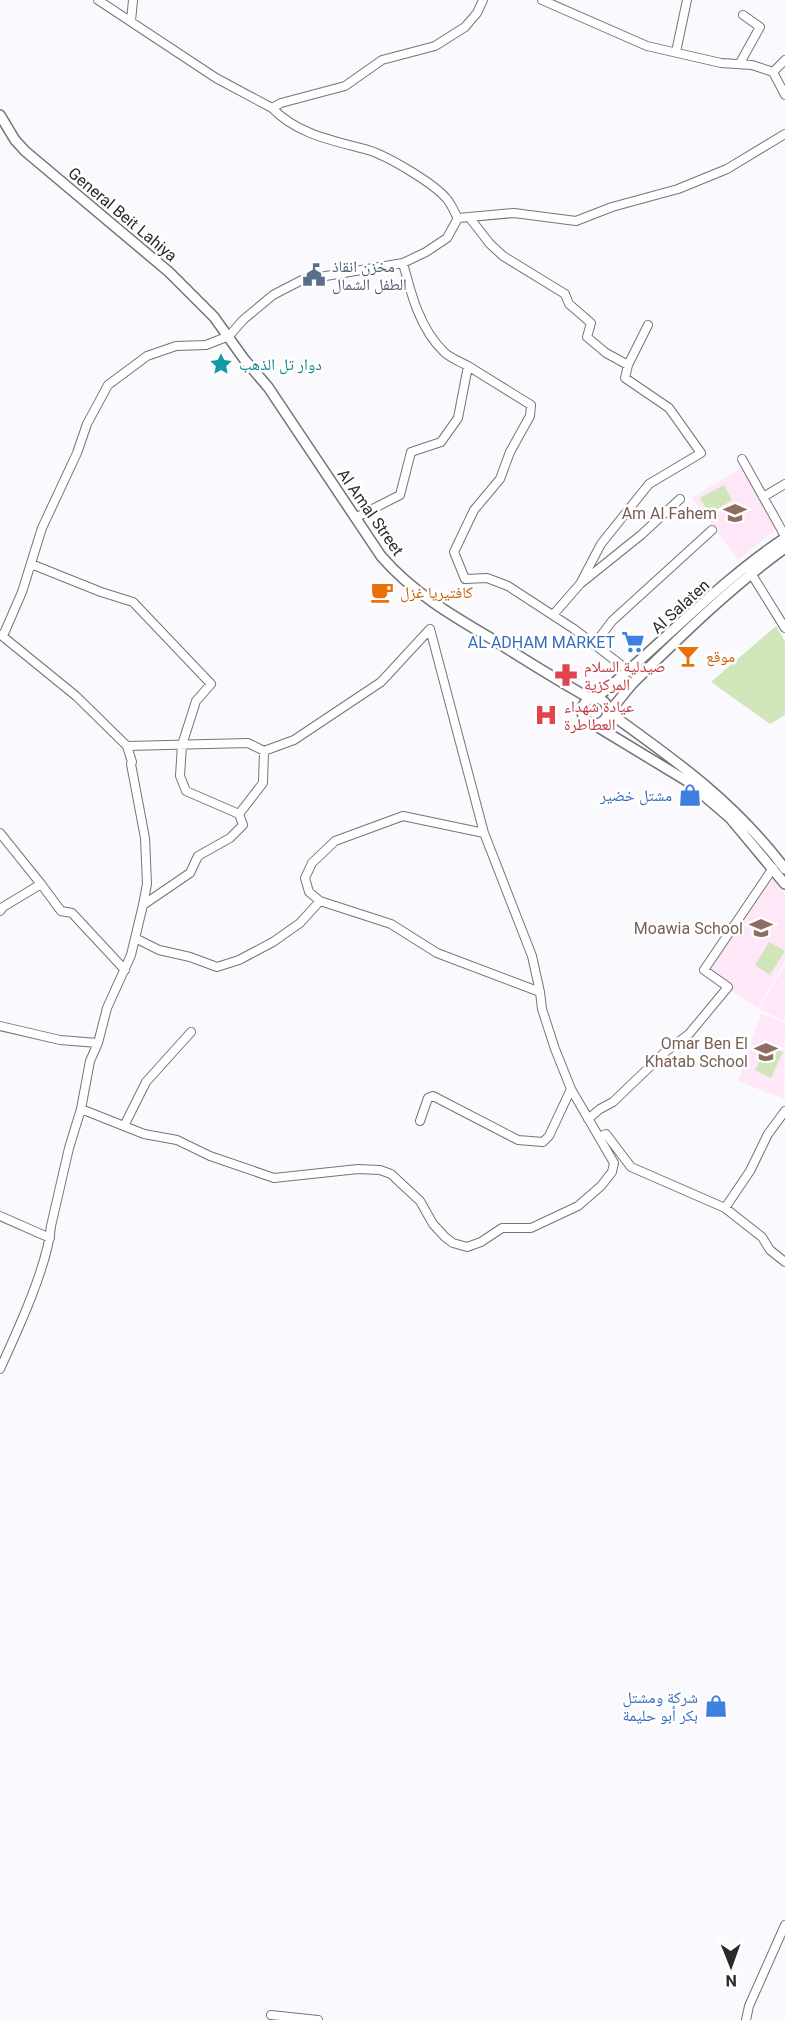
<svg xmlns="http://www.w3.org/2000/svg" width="785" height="2020" font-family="Roboto,'Noto Naskh Arabic',sans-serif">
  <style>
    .education { fill: #fee8f7 }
    .green { fill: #d0e6ba }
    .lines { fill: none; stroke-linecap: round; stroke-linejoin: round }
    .minor-casing { stroke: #757478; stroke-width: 10 }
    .major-casing { stroke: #757478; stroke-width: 12 }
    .minor { stroke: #fff; stroke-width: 8 }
    .major { stroke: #fff; stroke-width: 9 }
    .labels { text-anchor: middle; stroke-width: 5; stroke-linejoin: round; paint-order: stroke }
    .street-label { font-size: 16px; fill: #2a2a2b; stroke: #fff }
    .service-label { font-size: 16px; fill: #4e5e75; stroke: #fff; text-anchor: start }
    .culture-label { font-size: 16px; fill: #0d838f; stroke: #fff; text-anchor: start }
    .education-label { font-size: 16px; fill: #785e54; stroke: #fff; text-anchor: end }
    .food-label { font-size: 16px; fill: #c56008; stroke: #fff; text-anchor: start }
    .shop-label { font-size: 16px; fill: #366cbe; stroke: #fff; text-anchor: end }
    .health-label { font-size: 16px; fill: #be3a42; stroke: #fff; text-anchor: start }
  </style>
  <rect width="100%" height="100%" fill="#faf9fd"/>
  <!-- education -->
  <path class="education" d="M 741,468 L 777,528 L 738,560 L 692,498 Z
    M 771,875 L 785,894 L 785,961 L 758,1008 L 706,975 Z
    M 785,964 L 785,1021 L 759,1009 Z
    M 761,1013 L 785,1023 L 784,1099 L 738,1081 Z"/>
  <!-- green -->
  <path class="green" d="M 724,485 L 732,500 L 709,514 L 700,498 Z
    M 776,626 L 785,641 L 785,715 L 770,724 L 711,682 Z
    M 769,942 L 785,951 L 770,975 L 755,965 Z
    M 768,1045 L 783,1052 L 771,1078 L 755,1070 Z"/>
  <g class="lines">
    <!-- minor casing -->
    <g class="minor-casing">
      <path id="minor" d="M 542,0 L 647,46 L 721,63 L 752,65 L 773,72 L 785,95
        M 131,21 L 133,0
        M 676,52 L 687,0
        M 740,63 L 760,27 L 743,15
        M 773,72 L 785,60
        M 272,108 L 281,103 L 345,86 L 382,60 L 435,46 L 465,27 L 477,13 L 483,0
        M 469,217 L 490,244 L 503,256 L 565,294 L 569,304 L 591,323 L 587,337 L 606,353 L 628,365
        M 458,218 L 514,213 L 576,221 L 612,207 L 678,189 L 727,169 L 785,134
        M 468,366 L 531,405 L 530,416 L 510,452 L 500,479 L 474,510 L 454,552 L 465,579 L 487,578 L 508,586 L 574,629 L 629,671
        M 742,459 L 785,536
        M 763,497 L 785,484
        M 355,518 L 400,495 L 411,452 L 441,442 L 458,418 L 468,366 C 461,362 450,358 444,352 C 420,329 411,294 403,263
        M 31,564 L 101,592 L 133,602 L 211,684 L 196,701 L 182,745 L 180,776 L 186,791 L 239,814
        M 749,570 L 785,628
        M 580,584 L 601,544 L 649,484 L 701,453 L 669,408 L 625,378 L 628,365 L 648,325
        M 553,615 L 580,584 L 641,535 L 680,499
        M 3,636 L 22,592 L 42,528 L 77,453 L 87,424 L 108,385 L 147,356 L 176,346 L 206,345 L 229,336 L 243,320 L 273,295 L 302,280 L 403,263 L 426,252 L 447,238 L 458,218 C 454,212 451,203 446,198 C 433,183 388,156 368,150 C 335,141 298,135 272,108 L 216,78 L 98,0
        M 594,645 L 612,621 L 712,530
        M 127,746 L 248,743 L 264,751 L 294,740 L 381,682 L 430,629
        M 0,833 L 41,884 L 3,907 L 0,911
        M 484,833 L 403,816 L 335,841 L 312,863 L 305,878 L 309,892 L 320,901 L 391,924 L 437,953 L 540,992
        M 41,884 L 61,911 L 72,913 L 125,970
        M 143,905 L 190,873 L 198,856 L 230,838 L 243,825 L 239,814 L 263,783 L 264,751
        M 135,938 L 159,950 L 190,957 L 217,967 L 239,960 L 273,942 L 300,923 L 320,901
        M 0,1026 L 60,1040 L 98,1043
        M 81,1109 L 144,1134 L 177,1140 L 210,1156 L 274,1178 L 358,1169 L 380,1170 L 391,1174 L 420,1201 L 433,1224 L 445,1237 L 453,1243 L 467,1247 L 481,1242 L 502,1228 L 531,1228 L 578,1206 L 601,1186 L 612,1172 L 614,1163 L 571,1089 L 555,1049 L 542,1009 L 540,992 L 532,956 L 484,833 L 430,629
        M 588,1119 L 600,1109 L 613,1102 L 664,1053 L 689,1034 L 728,987 L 704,970 L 773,868
        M 420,1121 L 428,1098 L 433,1096 L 518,1140 L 543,1142 L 549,1136 L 571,1089
        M 124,1126 L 146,1082 L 191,1032
        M 599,1137 L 606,1134 L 631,1167 L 725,1208 L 762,1237 L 770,1250 L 785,1262
        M 725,1208 L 750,1171 L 768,1134 L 785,1111
        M 0,1216 L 50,1238
        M 0,1369 C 17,1332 48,1265 51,1226 L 69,1148 L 81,1109 L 90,1061 L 98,1043 L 107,1008 L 131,955 L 143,905 L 147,884 L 145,838 L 131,764 L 132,762 L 127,746 L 76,696 L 1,635
        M 271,2015 L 318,2020
        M 746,2020 L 749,2006 L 785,1925"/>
    </g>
    <!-- major casing -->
    <g class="major-casing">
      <path id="major" d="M 0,115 L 15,140 L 25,151 L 169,272 L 214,317 L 244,359 L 268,387 L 381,556 C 412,592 451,615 492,639 C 525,660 557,680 591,699
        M 785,548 C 731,587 683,634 635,681 C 625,691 618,703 608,712 C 675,760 735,802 785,869
        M 596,698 C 659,647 717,583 785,538
        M582 711a13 13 0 1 1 26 0a13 13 0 1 1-26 0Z
        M 593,724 L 687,781 L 730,818 L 785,884"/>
    </g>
    <!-- minor -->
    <use href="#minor" class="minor"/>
    <!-- major -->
    <use href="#major" class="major"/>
  </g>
  <!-- icons -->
  <defs>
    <g id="civic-bare" transform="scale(1.8)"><path d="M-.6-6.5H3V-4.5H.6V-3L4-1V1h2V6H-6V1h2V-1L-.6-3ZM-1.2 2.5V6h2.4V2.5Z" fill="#5c6f8a" stroke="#fff" stroke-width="2.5" paint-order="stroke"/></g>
    <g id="sight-bare" transform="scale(1.8)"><path d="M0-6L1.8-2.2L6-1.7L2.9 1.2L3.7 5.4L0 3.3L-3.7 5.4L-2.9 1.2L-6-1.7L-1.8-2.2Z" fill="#0f9aa8" stroke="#fff" stroke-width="2.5" paint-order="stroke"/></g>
    <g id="school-bare" transform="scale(1.8)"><path d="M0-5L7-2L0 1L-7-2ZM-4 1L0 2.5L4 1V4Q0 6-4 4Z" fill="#8d6e63" stroke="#fff" stroke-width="2.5" paint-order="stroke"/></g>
    <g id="cafe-bare" transform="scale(1.8)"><path d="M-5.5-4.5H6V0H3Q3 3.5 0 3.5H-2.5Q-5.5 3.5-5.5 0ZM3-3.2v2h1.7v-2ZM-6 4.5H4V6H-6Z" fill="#e8710a" stroke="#fff" stroke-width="2.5" paint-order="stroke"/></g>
    <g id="supermarket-bare" transform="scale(1.8)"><path d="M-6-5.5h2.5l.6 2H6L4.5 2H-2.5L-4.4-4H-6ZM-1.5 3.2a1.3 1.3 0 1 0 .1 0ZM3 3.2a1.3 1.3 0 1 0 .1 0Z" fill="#3f7fe0" stroke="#fff" stroke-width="2.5" paint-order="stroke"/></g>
    <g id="bar-bare" transform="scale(1.8)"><path d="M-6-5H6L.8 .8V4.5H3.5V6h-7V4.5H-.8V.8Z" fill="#e8710a" stroke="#fff" stroke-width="2.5" paint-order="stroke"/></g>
    <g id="pharmacy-bare" transform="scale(1.8)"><path d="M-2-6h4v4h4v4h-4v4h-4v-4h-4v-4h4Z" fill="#e0444e" stroke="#fff" stroke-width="2.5" paint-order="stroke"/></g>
    <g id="hospital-bare" transform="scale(1.8)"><path d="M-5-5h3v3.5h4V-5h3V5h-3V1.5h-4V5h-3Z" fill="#e0444e" stroke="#fff" stroke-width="2.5" paint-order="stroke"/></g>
    <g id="shop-bare" transform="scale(1.8)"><path d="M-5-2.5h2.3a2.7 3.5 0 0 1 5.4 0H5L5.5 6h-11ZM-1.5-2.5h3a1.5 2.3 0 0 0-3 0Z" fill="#3f7fe0" stroke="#fff" stroke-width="2.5" paint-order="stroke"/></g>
  </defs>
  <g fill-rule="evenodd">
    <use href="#civic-bare" x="314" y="275"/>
    <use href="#sight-bare" x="221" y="364"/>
    <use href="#school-bare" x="735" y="513"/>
    <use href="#cafe-bare" x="382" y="592"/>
    <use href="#supermarket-bare" x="633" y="642"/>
    <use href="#bar-bare" x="688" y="656"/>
    <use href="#pharmacy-bare" x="566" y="675"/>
    <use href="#hospital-bare" x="546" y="715"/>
    <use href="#shop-bare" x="690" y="795"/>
    <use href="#school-bare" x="761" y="928"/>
    <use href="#school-bare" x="766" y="1052"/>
    <use href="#shop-bare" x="716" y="1706"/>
  </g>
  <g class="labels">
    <!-- street labels -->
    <g class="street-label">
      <text transform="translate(123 214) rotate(40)" y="6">General Beit Lahiya</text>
      <text transform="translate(371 512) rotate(55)" y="6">Al Amal Street</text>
      <text transform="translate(680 606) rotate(-42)" y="6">Al Salaten</text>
    </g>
    <!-- service labels -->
    <g class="service-label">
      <text x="332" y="272">مخزن انقاذ<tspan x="332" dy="18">الطفل الشمال</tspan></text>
    </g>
    <!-- culture labels -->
    <g class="culture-label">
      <text x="239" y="370">دوار تل الذهب</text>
    </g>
    <!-- education labels -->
    <g class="education-label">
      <text x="717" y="519">Am Al Fahem</text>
      <text x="743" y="934">Moawia School</text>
      <text x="748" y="1049">Omar Ben El<tspan x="748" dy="18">Khatab School</tspan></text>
    </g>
    <!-- food labels -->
    <g class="food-label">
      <text x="400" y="598">كافتيريا غزل</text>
      <text x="706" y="662">موقع</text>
    </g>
    <!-- shop labels -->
    <g class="shop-label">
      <text x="615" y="648">AL ADHAM MARKET</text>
      <text x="672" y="801">مشتل خضير</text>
      <text x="698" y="1703">شركة ومشتل<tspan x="698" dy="18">بكر أبو حليمة</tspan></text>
    </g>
    <!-- health labels -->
    <g class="health-label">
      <text x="584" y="672">صيدلية السلام<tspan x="584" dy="18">المركزية</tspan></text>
      <text x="564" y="712">عيادة شهداء<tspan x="564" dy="18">العطاطرة</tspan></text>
    </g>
  </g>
  <!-- north arrow -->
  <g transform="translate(731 1966) rotate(179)" stroke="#ffffff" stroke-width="4.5" paint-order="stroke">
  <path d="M0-4.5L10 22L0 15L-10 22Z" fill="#2a2a2b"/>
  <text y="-9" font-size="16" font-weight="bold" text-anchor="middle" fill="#2a2a2b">N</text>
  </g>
</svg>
